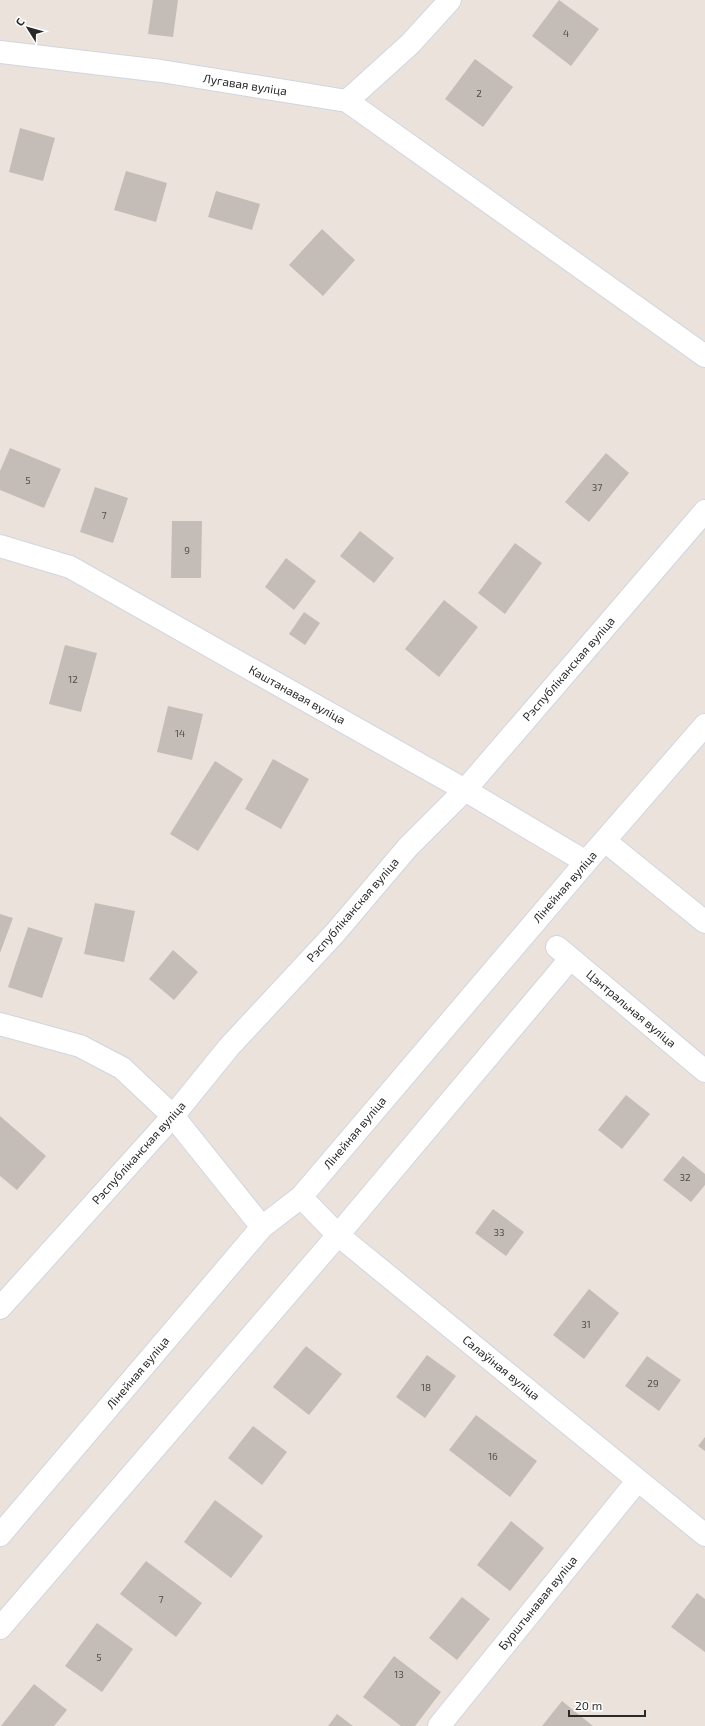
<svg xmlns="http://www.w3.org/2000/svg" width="705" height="1726" font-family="'Exo 2',sans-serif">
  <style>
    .building { fill: #c3bcb7 }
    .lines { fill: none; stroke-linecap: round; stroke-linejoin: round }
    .minor-casing { stroke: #d0d5e1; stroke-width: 24 }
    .minor { stroke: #fff; stroke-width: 22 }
    .labels { text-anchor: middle; stroke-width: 4; stroke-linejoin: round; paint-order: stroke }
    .number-label { font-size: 10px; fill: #504e4c }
    .street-label { font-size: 12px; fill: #292929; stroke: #fff }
  </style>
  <rect width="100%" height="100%" fill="#ebe2db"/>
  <!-- building -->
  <path class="building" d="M 153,0 L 178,0 L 173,37 L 148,34 Z
    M 559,0 L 599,29 L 571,66 L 532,36 Z
    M 475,59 L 513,87 L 483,127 L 445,99 Z
    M 20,128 L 55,138 L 43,181 L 9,172 Z
    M 126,171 L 167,183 L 156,222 L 114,210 Z
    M 216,191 L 260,204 L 252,230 L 208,217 Z
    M 322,229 L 355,260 L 323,296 L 289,265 Z
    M 10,448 L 61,469 L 44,508 L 0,490 L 0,471 Z
    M 606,453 L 629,473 L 589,522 L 565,502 Z
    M 95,487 L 128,498 L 113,543 L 80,532 Z
    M 172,521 L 202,521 L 201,578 L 171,578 Z
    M 360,531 L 394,558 L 374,583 L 340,556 Z
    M 515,543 L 542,563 L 505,614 L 478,593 Z
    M 286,558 L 316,581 L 294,610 L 265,587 Z
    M 444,600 L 478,627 L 439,677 L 405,649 Z
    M 304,612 L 320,623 L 305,645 L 289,634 Z
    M 65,645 L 97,653 L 81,712 L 49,704 Z
    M 168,706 L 203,714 L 192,760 L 157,752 Z
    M 273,759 L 309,779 L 281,829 L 245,809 Z
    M 215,761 L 243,779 L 198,851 L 170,834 Z
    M 95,903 L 135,911 L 124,962 L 84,954 Z
    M 0,914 L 13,918 L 0,953 Z
    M 28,927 L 63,938 L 42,998 L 8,987 Z
    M 173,950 L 198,972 L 174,1000 L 149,979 Z
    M 626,1095 L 650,1114 L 622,1149 L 598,1130 Z
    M 0,1116 L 46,1156 L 17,1190 L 0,1176 Z
    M 683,1156 L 705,1174 L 705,1185 L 691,1202 L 663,1180 Z
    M 493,1209 L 524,1232 L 506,1256 L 475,1233 Z
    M 589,1289 L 619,1313 L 584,1359 L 553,1335 Z
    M 306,1346 L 342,1374 L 309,1415 L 273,1387 Z
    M 427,1355 L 456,1376 L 425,1418 L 396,1397 Z
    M 647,1356 L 681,1380 L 659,1411 L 625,1386 Z
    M 476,1415 L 537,1461 L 510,1497 L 449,1450 Z
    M 253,1426 L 287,1452 L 262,1485 L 228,1458 Z
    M 705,1437 L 705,1451 L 698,1446 Z
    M 215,1500 L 263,1536 L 231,1578 L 184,1542 Z
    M 511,1521 L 544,1548 L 510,1591 L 477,1565 Z
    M 146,1561 L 202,1603 L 176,1637 L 120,1594 Z
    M 697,1593 L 705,1599 L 705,1652 L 671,1627 Z
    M 462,1597 L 490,1619 L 457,1660 L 429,1638 Z
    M 97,1623 L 133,1649 L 102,1692 L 65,1666 Z
    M 394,1656 L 441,1692 L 415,1726 L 401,1726 L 363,1697 Z
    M 34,1684 L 67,1710 L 54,1726 L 1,1726 Z
    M 562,1701 L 593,1726 L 542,1726 Z
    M 337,1714 L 353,1726 L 328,1726 Z"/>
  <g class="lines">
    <!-- minor casing -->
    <g class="minor-casing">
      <path id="minor" d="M 0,52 L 161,71 L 347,101 L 410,44 L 450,0
        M 347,101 L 705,356
        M 0,546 L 70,567 L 465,790 L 586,862
        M 605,841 L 705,922
        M 557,947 L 705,1071
        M 0,1024 L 80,1046 L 122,1068 L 173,1116 L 262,1227
        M 301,1197 L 338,1235 L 705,1535
        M 0,1308 L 173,1116 L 229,1047 L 335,933 L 408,847 L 465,790 L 705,511
        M 0,1535 L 262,1227 L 301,1197 L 586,862 L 705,725
        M 0,1628 L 338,1235 L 570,959
        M 439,1726 L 638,1480"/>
    </g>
    <!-- minor -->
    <use href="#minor" class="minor"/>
  </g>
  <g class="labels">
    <!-- number labels -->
    <g class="number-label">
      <text x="566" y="37">4</text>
      <text x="479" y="97">2</text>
      <text x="28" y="484">5</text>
      <text x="597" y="491">37</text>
      <text x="104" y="519">7</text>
      <text x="187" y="554">9</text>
      <text x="73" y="683">12</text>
      <text x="180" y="737">14</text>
      <text x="685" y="1181">32</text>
      <text x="499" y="1236">33</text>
      <text x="586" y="1328">31</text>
      <text x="653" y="1387">29</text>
      <text x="426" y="1391">18</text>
      <text x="493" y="1460">16</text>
      <text x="161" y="1603">7</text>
      <text x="99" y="1661">5</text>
      <text x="399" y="1678">13</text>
    </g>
    <!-- street labels -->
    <g class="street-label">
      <text transform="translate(245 85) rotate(9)" y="4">Лугавая вуліца</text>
      <text transform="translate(569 669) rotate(-49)" y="4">Рэспубліканская вуліца</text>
      <text transform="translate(297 695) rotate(29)" y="4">Каштанавая вуліца</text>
      <text transform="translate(565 887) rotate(-49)" y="4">Лінейная вуліца</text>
      <text transform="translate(353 910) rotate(-49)" y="4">Рэспубліканская вуліца</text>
      <text transform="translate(631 1009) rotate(40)" y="4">Цэнтральная вуліца</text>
      <text transform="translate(355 1133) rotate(-50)" y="4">Лінейная вуліца</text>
      <text transform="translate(139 1153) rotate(-48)" y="4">Рэспубліканская вуліца</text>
      <text transform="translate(501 1368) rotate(39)" y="4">Салаўіная вуліца</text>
      <text transform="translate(138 1373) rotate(-50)" y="4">Лінейная вуліца</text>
      <text transform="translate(538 1603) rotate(-51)" y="4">Бурштынавая вуліца</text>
    </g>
  </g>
  <!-- north arrow -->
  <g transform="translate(28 28) rotate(307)" stroke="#ffffff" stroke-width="3" paint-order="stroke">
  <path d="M0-3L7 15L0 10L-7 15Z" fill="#292929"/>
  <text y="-6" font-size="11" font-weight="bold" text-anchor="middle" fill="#292929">С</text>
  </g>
  <!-- scale -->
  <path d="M569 1710v6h76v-6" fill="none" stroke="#292929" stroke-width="2"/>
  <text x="575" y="1710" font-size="12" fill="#292929" stroke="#ffffff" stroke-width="3" paint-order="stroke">20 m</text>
</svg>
